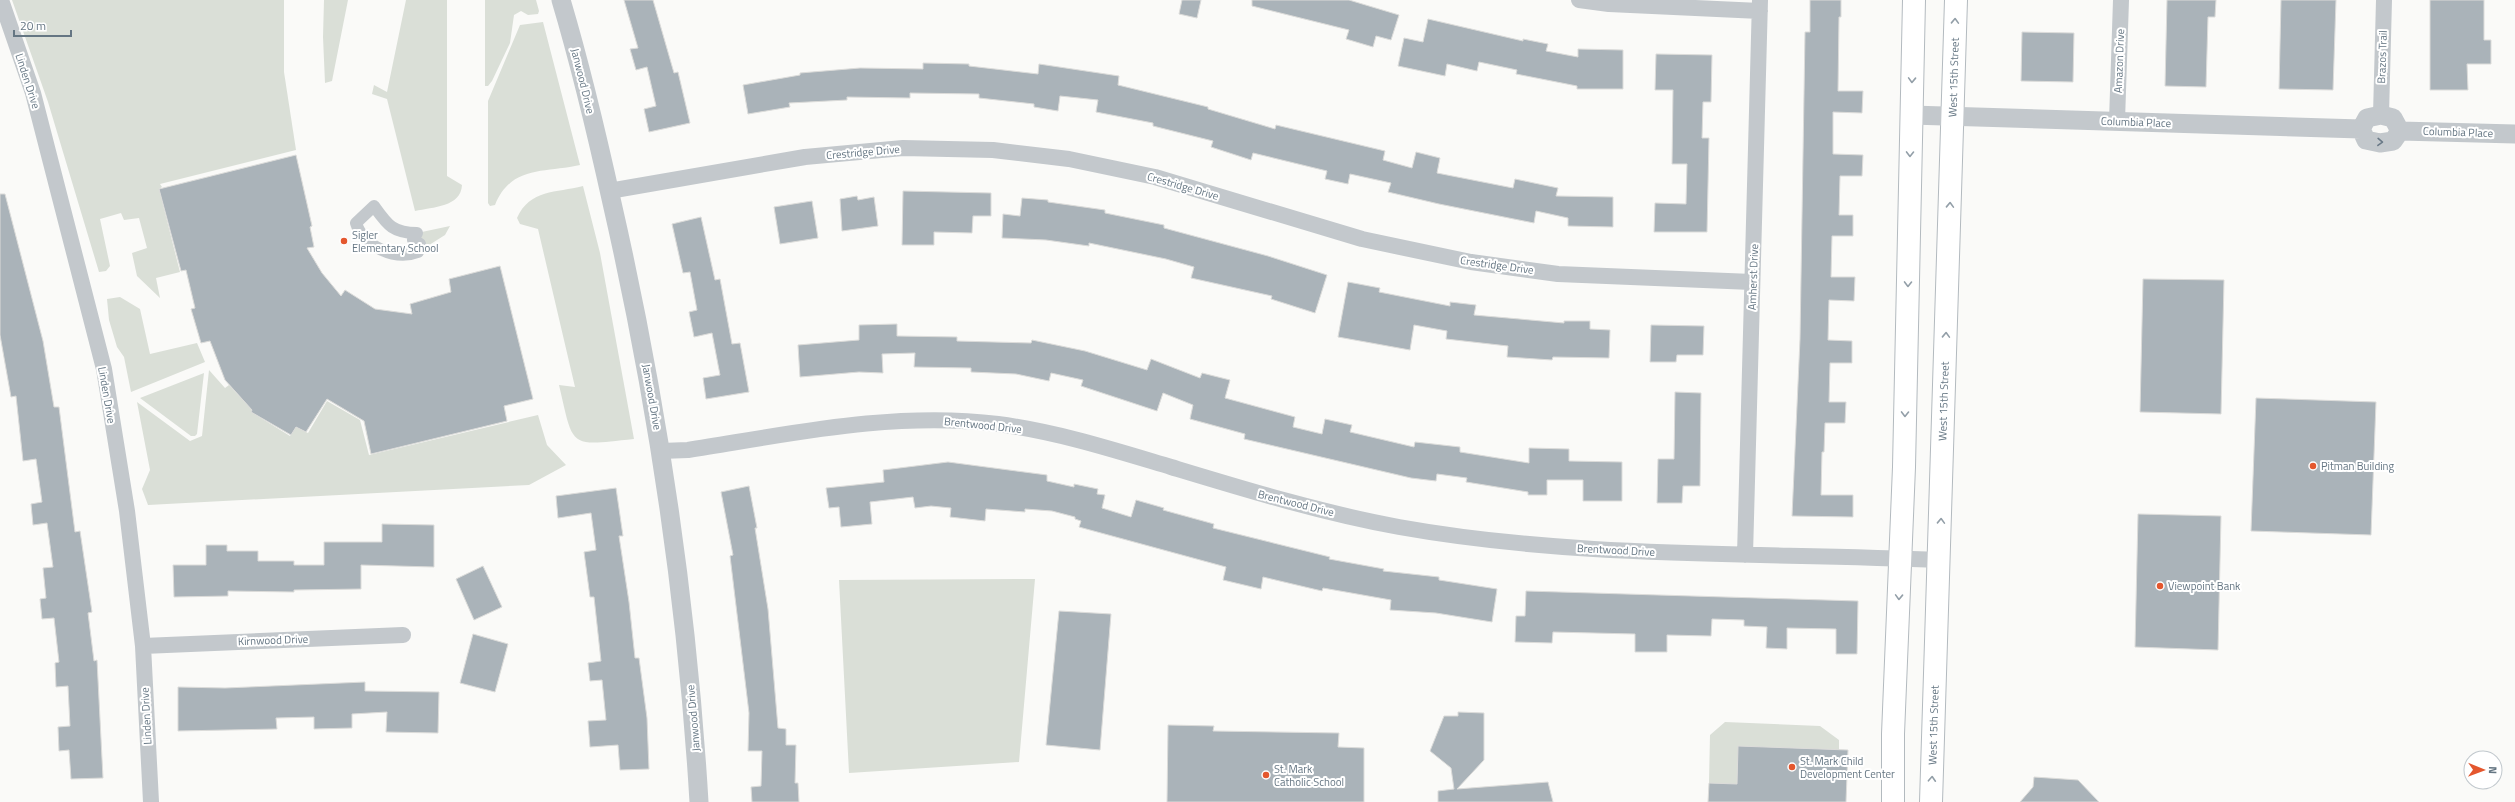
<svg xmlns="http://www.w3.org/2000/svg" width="2515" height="802" font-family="'Titillium Web',sans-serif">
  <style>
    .green { fill: #dadfd7 }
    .building { fill: #aab3b9; stroke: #dcdcda }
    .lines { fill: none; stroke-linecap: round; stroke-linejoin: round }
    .secondary-casing { stroke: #b3babf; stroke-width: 24 }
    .pedestrian { stroke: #c3c8cc; stroke-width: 12 }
    .minor { stroke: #c3c8cc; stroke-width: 16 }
    .tertiary { stroke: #c3c8cc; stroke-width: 19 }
    .secondary { stroke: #fff; stroke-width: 22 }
    .oneway { stroke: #939fa8 }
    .oneway2 { stroke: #6a7a87 }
    .poi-dot { fill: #e4572e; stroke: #fff; stroke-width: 1.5 }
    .labels { text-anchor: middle; stroke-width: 4; stroke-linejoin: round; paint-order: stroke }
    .street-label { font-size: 11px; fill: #657683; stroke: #fff }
    .poi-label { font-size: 11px; fill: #657683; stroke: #fff; text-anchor: start }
  </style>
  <rect width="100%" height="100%" fill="#fafaf8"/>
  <!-- green -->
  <path class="green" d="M 12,0 L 284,0 L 284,72 L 296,150 L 160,184 L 162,187 L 159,189 L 180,272 L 156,278 L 160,298 L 137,276 L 132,253 L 147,248 L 139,218 L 124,220 L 121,213 L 100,219 L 110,266 L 106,271 L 99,272 L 48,102 Z
    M 324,0 L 348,0 L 332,81 L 325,83 L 323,37 Z
    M 406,0 L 447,0 L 447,176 L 462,185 C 461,207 433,207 415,211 L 387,99 L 372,94 L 374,85 L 387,92 Z
    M 485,0 L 536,0 L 539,11 L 538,14 L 528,15 L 521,11 L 514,15 L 510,43 L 492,81 L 488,86 L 485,86 Z
    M 543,22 L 580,165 C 545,173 511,165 495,205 L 490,206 L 488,203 L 488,101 L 520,25 Z
    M 583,186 L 600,253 L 634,439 C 568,446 574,449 559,385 L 575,387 L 538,229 L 520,224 L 517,218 C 530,189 556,193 583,186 Z
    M 450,226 L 445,235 L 418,252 L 417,233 Z
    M 120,297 L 140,309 L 150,354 L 197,343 L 205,362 L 131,392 L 124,357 L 117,347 L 109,320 L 107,299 Z
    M 209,370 L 225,388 L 229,385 L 252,410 L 251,412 L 290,436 L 296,427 L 308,433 L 327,401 L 360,420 L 369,455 L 538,415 L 547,445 L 566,465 L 529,485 L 148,505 L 142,489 L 150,470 L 137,402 L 190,441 L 202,436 Z
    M 204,373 L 197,434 L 195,436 L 191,436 L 140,398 Z
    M 1035,579 L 1019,762 L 849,773 L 839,580 Z
    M 1725,722 L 1820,726 L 1839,740 L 1839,750 L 1739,746 L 1737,784 L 1709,783 L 1710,735 Z"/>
  <!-- building -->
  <path class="building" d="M 624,0 L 653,0 L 674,73 L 678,72 L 690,123 L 649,132 L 644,109 L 656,106 L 647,67 L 636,70 L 630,49 L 638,48 Z
    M 1182,0 L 1201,0 L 1197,18 L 1179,14 Z
    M 1252,0 L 1349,0 L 1399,15 L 1391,40 L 1376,36 L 1373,47 L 1346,39 L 1349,30 L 1252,6 Z
    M 1810,0 L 1841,0 L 1841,17 L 1839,17 L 1838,91 L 1863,91 L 1862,113 L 1833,112 L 1833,154 L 1863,155 L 1862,176 L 1840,176 L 1839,215 L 1853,215 L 1853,236 L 1832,236 L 1831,277 L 1855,277 L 1854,301 L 1829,300 L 1828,340 L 1852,341 L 1852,363 L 1830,363 L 1829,402 L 1846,402 L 1845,423 L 1825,423 L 1824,452 L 1822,452 L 1821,495 L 1853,495 L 1853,517 L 1792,516 L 1800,339 L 1805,32 L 1810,32 Z
    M 2167,0 L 2216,0 L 2215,17 L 2208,17 L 2206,87 L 2165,86 Z
    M 2281,0 L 2336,0 L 2333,90 L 2279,89 Z
    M 2430,0 L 2484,0 L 2484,40 L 2491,40 L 2491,64 L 2467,64 L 2468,90 L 2430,90 Z
    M 1428,19 L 1523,41 L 1523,39 L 1548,44 L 1546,51 L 1578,57 L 1578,49 L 1623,50 L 1623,89 L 1577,89 L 1577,86 L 1516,74 L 1517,70 L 1479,62 L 1477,71 L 1447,64 L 1445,76 L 1398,66 L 1404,38 L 1423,42 Z
    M 2022,32 L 2074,33 L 2073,82 L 2021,81 Z
    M 1656,54 L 1712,55 L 1711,102 L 1703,102 L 1702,138 L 1709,138 L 1707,232 L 1654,232 L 1655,203 L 1686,204 L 1687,164 L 1672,164 L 1673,90 L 1655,90 Z
    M 923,63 L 969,64 L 969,66 L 1038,74 L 1039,64 L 1119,76 L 1118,85 L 1208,107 L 1208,109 L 1275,129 L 1276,125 L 1385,151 L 1383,160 L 1412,168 L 1416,152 L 1440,158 L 1437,173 L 1513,188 L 1515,179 L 1558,188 L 1556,196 L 1613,197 L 1613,227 L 1568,226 L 1568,218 L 1536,211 L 1534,223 L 1439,204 L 1388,192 L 1391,183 L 1350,174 L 1348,184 L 1325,179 L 1327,171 L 1253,153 L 1251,160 L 1211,147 L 1213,141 L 1153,126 L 1153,123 L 1096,112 L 1098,100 L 1060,96 L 1058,111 L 1034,107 L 1034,104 L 979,98 L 979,94 L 910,93 L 910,98 L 847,97 L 847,100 L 789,103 L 790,107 L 748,114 L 743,85 L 800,75 L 800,73 L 860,68 L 923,69 Z
    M 296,155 L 312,226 L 310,227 L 314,247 L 307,248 L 322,273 L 341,296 L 345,290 L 375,309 L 412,314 L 410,304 L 451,292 L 449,279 L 500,266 L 533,399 L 504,406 L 507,421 L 371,454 L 364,421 L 327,399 L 306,432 L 296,427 L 291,435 L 251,412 L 252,410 L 225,380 L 210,341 L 201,343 L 191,309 L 195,308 L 186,270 L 181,271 L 159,189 Z
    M 903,191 L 991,193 L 991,216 L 973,216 L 972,233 L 934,232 L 934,245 L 902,245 Z
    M 0,194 L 5,194 L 43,341 L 54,407 L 59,407 L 75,532 L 80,531 L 92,612 L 88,613 L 94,661 L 97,660 L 103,778 L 71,779 L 69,750 L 59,751 L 58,727 L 70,726 L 68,686 L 56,687 L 55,663 L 59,662 L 54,618 L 42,619 L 40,599 L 46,598 L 43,568 L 53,567 L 47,523 L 33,525 L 31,504 L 42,502 L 36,459 L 23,461 L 16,396 L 11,397 L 0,335 Z
    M 857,196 L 858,200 L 874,197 L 878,226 L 842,231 L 840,199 Z
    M 1022,198 L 1048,200 L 1048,202 L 1105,210 L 1105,213 L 1164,225 L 1164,228 L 1268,256 L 1327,275 L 1315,313 L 1271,299 L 1272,296 L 1191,278 L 1194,267 L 1166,259 L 1089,243 L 1089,246 L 1046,240 L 1002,238 L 1003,214 L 1020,216 Z
    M 812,201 L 818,238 L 780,244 L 774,207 Z
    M 701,217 L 715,280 L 720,279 L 732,344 L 740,343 L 749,392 L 706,399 L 703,378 L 720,375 L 712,333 L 694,337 L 689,312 L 697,310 L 690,272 L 683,273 L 672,224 Z
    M 2143,279 L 2224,280 L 2221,414 L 2140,412 Z
    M 1348,282 L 1380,288 L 1379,292 L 1450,306 L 1450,302 L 1476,305 L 1474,315 L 1564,323 L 1564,321 L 1590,321 L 1590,329 L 1610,330 L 1609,358 L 1553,357 L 1552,360 L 1507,357 L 1508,346 L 1446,339 L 1447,331 L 1414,325 L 1410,350 L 1338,337 Z
    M 897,324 L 897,336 L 957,337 L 957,341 L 1031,343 L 1032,340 L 1085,351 L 1147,370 L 1151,359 L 1200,378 L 1202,373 L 1230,380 L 1225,398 L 1295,417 L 1293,427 L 1322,434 L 1325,419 L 1352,425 L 1350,432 L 1414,447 L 1415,442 L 1460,447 L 1460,452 L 1529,463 L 1529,448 L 1569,449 L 1569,461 L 1622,462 L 1622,501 L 1583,501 L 1583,480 L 1547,480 L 1547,495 L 1528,495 L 1528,492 L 1466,482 L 1467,478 L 1437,474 L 1436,481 L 1411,478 L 1244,439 L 1245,434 L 1190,419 L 1193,405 L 1163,393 L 1157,411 L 1081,386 L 1083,380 L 1051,373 L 1049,381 L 1016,374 L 971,372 L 971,368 L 914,367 L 915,353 L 882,354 L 883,373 L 859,372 L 800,377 L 798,345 L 859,340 L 859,325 Z
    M 1651,325 L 1704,326 L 1703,355 L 1677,355 L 1676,362 L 1650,362 Z
    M 1675,392 L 1701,393 L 1700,486 L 1683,486 L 1682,503 L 1657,503 L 1658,459 L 1674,459 Z
    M 2256,398 L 2376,402 L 2371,535 L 2251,531 Z
    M 948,462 L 1047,475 L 1047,481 L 1074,487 L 1074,484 L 1098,489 L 1097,494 L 1105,495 L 1102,508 L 1131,517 L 1136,500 L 1164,508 L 1163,510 L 1214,524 L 1213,528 L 1330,557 L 1329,559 L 1384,569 L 1383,571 L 1439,577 L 1439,580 L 1497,589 L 1492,622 L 1436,613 L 1390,610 L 1391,600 L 1323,588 L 1322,591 L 1263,577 L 1261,589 L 1223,580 L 1226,567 L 1079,527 L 1081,521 L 1075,519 L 1075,517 L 1052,511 L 1025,509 L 1025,512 L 986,509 L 985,521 L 950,517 L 951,508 L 931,506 L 915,508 L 913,497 L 870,502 L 872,524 L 841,527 L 839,507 L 829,508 L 826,488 L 884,482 L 883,470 Z
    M 749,486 L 757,528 L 755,528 L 768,609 L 778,728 L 786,729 L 786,745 L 796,745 L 795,783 L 798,783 L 799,802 L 752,802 L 751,787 L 761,786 L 762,751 L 748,751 L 749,713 L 730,556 L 733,555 L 721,492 Z
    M 616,488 L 623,536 L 619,536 L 629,602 L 635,658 L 639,658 L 647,718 L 649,769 L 620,770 L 618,745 L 590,747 L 588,721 L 606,720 L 602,680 L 590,681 L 588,663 L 601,661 L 594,597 L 590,597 L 584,552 L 596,550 L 591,513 L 558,518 L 556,496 Z
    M 2138,514 L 2221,516 L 2218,650 L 2135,647 Z
    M 382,524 L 434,525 L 434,567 L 361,565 L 361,589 L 294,590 L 294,592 L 228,591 L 228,596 L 174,597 L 173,565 L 206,565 L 206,545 L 227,545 L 227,551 L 258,551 L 258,561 L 294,561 L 294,565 L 324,565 L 324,542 L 382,542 Z
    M 483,566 L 502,607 L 474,620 L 456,579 Z
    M 1526,591 L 1858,601 L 1857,654 L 1836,654 L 1836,629 L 1787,628 L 1787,649 L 1766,648 L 1767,627 L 1744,626 L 1744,620 L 1712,619 L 1711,636 L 1667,635 L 1667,652 L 1635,652 L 1635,634 L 1553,632 L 1552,643 L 1515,642 L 1516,616 L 1525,616 Z
    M 1059,611 L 1111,614 L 1100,750 L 1046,745 Z
    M 473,634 L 508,644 L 495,692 L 460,683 Z
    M 365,682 L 365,691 L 439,692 L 438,733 L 386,732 L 387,712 L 352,714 L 352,728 L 314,729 L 314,717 L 276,718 L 277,729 L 178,731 L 178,687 L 225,688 Z
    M 1458,712 L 1484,713 L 1484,760 L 1457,789 L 1548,782 L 1553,802 L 1438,802 L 1438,791 L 1454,789 L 1451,768 L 1430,751 L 1444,716 L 1458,716 Z
    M 1168,725 L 1214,726 L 1213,731 L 1339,733 L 1338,747 L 1364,748 L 1364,802 L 1167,802 Z
    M 1738,746 L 1848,750 L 1846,802 L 1708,802 L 1709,783 L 1737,784 Z
    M 2034,777 L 2078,780 L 2099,802 L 2020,802 L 2033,787 Z"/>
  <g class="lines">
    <!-- secondary casing -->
    <g class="secondary-casing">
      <g id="secondary">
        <path d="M 1893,802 L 1893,734 L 1904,467 L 1914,0"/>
        <path id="s1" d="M 1931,802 L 1956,0"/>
      </g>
    </g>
    <!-- pedestrian -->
    <path class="pedestrian" d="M 374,206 C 387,224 392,233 417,233 L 413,240 L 420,244 L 416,249 L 418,252 C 395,261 363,246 356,223 Z"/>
    <!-- minor -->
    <path class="minor" d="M 1,0 L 33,93 L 104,369 L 127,511 L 143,646 L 151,802
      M 1579,0 L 1609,4 L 1760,11
      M 2381,115 L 2384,0
      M 2117,121 L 2121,0
      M 609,191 L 805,157 L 903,148 L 993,150 L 1069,159 L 1155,177 L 1362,239 L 1471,262 L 1558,274 L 1752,282
      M 661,451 L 688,450 C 790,434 895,411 998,424 C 1058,432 1114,450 1171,467 C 1247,490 1322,513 1399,527 C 1578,559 1759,552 1940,560
      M 1745,555 L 1760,0
      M 143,646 L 403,635"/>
    <!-- tertiary -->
    <path class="tertiary" d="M 561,0 C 581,67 597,135 612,203 C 657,400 687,600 699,802
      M 1911,115 L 2361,129
      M 2361,129 L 2367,118 L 2381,115 L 2393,118 L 2400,131
      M 2361,129 L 2366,140 L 2380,143 L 2393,141 L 2400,131
      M 2400,131 L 2515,134"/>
    <!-- secondary -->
    <use href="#secondary" class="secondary"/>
  </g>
  <!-- one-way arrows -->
  <defs><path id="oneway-chevron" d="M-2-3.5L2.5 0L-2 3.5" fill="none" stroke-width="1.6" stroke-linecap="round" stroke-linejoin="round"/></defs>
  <g class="oneway">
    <use href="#oneway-chevron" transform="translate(1955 21) rotate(-88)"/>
    <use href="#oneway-chevron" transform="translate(1912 80) rotate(92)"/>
    <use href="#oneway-chevron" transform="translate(1910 154) rotate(91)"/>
    <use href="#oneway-chevron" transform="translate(1950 205) rotate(-88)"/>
    <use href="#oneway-chevron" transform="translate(1908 284) rotate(91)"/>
    <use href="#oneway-chevron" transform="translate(1946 335) rotate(-88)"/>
    <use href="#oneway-chevron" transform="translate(1905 414) rotate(91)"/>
    <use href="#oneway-chevron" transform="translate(1941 521) rotate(-88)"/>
    <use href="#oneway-chevron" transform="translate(1899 597) rotate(92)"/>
    <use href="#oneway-chevron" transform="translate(1932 779) rotate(-87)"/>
  </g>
  <use class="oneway2" href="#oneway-chevron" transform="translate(2380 142) rotate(2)"/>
  <!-- markers -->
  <g class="poi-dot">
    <circle cx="344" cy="241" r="4"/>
    <circle cx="2313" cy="466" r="4"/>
    <circle cx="2160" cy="586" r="4"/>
    <circle cx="1792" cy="767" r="4"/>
    <circle cx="1266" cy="775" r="4"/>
  </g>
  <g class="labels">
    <!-- street labels -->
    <g class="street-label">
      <text transform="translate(2382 57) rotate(-88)" y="4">Brazos Trail</text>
      <text transform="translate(2119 61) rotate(-88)" y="4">Amazon Drive</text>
      <text dy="4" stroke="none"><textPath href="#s1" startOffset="725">West 15th Street</textPath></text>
      <text transform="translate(28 81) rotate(72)" y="4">Linden Drive</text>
      <text transform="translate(583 81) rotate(76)" y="4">Janwood Drive</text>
      <text transform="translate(2136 122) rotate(2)" y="4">Columbia Place</text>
      <text transform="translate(2458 132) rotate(2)" y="4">Columbia Place</text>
      <text transform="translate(863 152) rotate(-5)" y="4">Crestridge Drive</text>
      <text transform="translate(1183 186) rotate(16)" y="4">Crestridge Drive</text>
      <text transform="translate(1497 265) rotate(8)" y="4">Crestridge Drive</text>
      <text transform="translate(1753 277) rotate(-88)" y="4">Amherst Drive</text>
      <text transform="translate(107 395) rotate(80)" y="4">Linden Drive</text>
      <text transform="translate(652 397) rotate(80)" y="4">Janwood Drive</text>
      <text dy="4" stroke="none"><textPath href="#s1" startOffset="401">West 15th Street</textPath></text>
      <text transform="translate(983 425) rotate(6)" y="4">Brentwood Drive</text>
      <text transform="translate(1296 503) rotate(14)" y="4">Brentwood Drive</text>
      <text transform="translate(1616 550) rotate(3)" y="4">Brentwood Drive</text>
      <text transform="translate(273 640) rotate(-2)" y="4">Kirnwood Drive</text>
      <text transform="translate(146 716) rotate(-93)" y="4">Linden Drive</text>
      <text transform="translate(693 718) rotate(-95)" y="4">Janwood Drive</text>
      <text dy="4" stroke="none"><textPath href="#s1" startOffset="77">West 15th Street</textPath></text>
    </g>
    <!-- poi labels -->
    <g class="poi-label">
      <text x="352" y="239">Sigler<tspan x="352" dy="13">Elementary School</tspan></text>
      <text x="2321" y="470">Pitman Building</text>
      <text x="2168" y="590">Viewpoint Bank</text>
      <text x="1800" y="765">St. Mark Child<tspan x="1800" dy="13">Development Center</tspan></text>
      <text x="1274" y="773">St. Mark<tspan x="1274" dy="13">Catholic School</tspan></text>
    </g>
  </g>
  <!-- north arrow -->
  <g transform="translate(2483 770) rotate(91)"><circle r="19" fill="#ffffff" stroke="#c1c8cd"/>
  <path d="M0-3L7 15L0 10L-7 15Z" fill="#e4572e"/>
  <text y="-6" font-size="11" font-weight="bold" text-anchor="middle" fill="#657683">N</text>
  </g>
  <!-- scale -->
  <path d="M14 30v6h57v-6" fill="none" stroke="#657683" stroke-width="2"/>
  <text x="20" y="30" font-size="12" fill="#657683" stroke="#ffffff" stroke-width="3" paint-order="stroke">20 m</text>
</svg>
